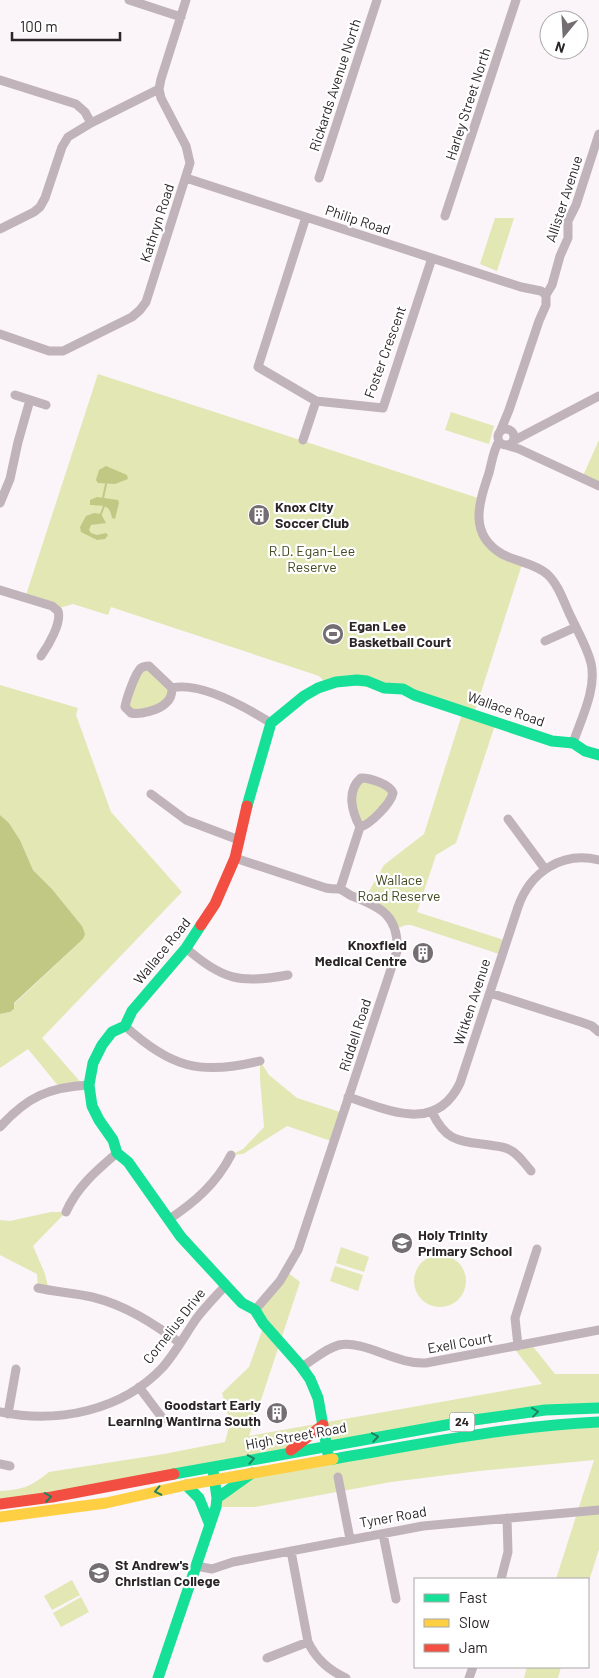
<svg xmlns="http://www.w3.org/2000/svg" width="599" height="1678" font-family="Barlow,sans-serif">
  <style>
    .green { fill: #e2e7b4 }
    .water { fill: #c1c884 }
    .lines { fill: none; stroke-linecap: round; stroke-linejoin: round }
    .stream { stroke: #c1c884; stroke-width: 2 }
    .street { stroke: #c0b3ba; stroke-width: 9 }
    .fast { stroke: #16e098; stroke-width: 11 }
    .slow { stroke: #ffcf43; stroke-width: 11 }
    .jam { stroke: #f24e42; stroke-width: 11 }
    .oneway { stroke: #208260 }
    .labels { text-anchor: middle; stroke-width: 4.5; stroke-linejoin: round; paint-order: stroke }
    .shield { fill: #fff; stroke: #6b6668; stroke-width: 1 }
    .shield-label { font-size: 12px; font-weight: bold; fill: #2b2528 }
    .street-label { font-size: 14px; fill: #2b2528; stroke: #fff }
    .poi-label { font-size: 14px; font-weight: bold; fill: #2b2528; stroke: #fff; text-anchor: start }
    .park-label { font-size: 14px; fill: #434920; stroke: #fff }
  </style>
  <rect width="100%" height="100%" fill="#fbf4f8"/>
  <!-- green -->
  <path class="green" d="M 495,218 L 514,218 L 497,271 L 480,264 Z
    M 98,374 L 481,499 L 479,508 L 490,544 L 523,561 L 474,714 L 496,722 L 456,843 L 436,855 L 417,912 L 507,941 L 502,955 L 411,925 L 406,925 L 395,929 L 392,921 L 364,900 L 384,865 L 424,834 L 463,711 L 384,688 L 327,684 L 319,676 L 111,607 L 108,615 L 73,604 L 56,609 L 25,598 Z
    M 451,412 L 494,426 L 489,444 L 445,430 Z
    M 599,440 L 599,486 L 582,478 Z
    M 143,667 L 170,685 L 169,699 L 136,714 L 125,705 Z
    M 0,685 L 78,708 L 76,715 L 111,812 L 182,892 L 42,1038 L 83,1085 L 60,1088 L 28,1049 L 0,1068 L 0,1014 L 10,1012 L 14,1009 L 14,1004 L 83,939 L 82,926 L 52,889 L 33,870 L 20,840 L 9,823 L 0,815 Z
    M 361,778 L 393,793 L 363,827 L 351,796 Z
    M 260,1061 L 269,1075 L 297,1098 L 343,1113 L 334,1142 L 287,1126 L 243,1154 L 231,1155 L 243,1149 L 264,1127 L 260,1079 Z
    M 51,1212 L 66,1212 L 33,1246 L 45,1274 L 49,1291 L 38,1288 L 37,1274 L 0,1255 L 0,1220 L 10,1221 Z
    M 341,1247 L 369,1257 L 364,1272 L 336,1263 Z
    M414 1281a26 26 0 1 1 52 0a26 26 0 1 1-52 0Z
    M 335,1266 L 363,1275 L 358,1291 L 330,1281 Z
    M 287,1272 L 300,1282 L 249,1436 L 542,1384 L 513,1347 L 531,1344 L 555,1374 L 599,1374 L 599,1408 L 327,1446 L 323,1426 L 288,1452 L 0,1504 L 0,1491 C 22,1490 32,1486 49,1472 L 164,1454 L 225,1442 L 230,1423 L 222,1393 L 249,1367 L 264,1325 L 257,1312 Z
    M 599,1422 L 599,1549 L 588,1584 L 588,1579 L 556,1579 L 594,1460 L 479,1471 L 391,1482 L 255,1507 L 216,1507 L 252,1473 Z
    M 72,1580 L 80,1595 L 52,1610 L 44,1596 Z
    M 81,1597 L 89,1612 L 61,1627 L 53,1613 Z
    M 527,1667 L 561,1667 L 558,1678 L 524,1678 Z"/>
  <!-- water -->
  <path class="water" d="M 106,466 L 127,475 L 128,479 L 115,484 L 98,483 L 96,480 L 99,470 Z
    M 97,497 L 118,500 L 119,503 L 115,519 L 112,518 C 109,502 102,507 90,505 L 90,500 Z
    M 94,513 L 101,514 L 106,523 L 91,525 L 89,530 L 91,533 L 97,535 L 106,533 L 108,535 L 105,539 L 97,540 L 81,532 L 80,527 L 86,516 Z
    M 0,815 L 9,823 L 20,840 L 33,870 L 52,889 L 82,926 L 85,934 L 83,939 L 14,1003 L 14,1009 L 10,1012 L 0,1014 Z"/>
  <g class="lines">
    <!-- stream -->
    <path class="stream" d="M 103,498 L 106,484
      M 101,514 L 104,506"/>
    <!-- street -->
    <path class="street" d="M 129,0 L 181,17
      M 0,80 L 76,104 L 85,112 L 91,123
      M 186,178 L 521,287 L 541,291 L 546,295
      M 319,178 L 377,0
      M 445,216 L 516,0
      M 306,217 L 258,367 L 316,401 L 383,408 L 432,258
      M 0,229 L 34,212 L 40,207 L 45,198 L 62,147 L 68,137 L 91,123 L 159,89
      M 0,334 L 49,351 L 63,351 L 132,317 L 140,310 L 146,302 L 190,163 L 186,146 L 161,98 L 159,89 L 161,79 L 186,0
      M 15,395 L 46,405
      M498 437a8 8 0 1 1 16 0a8 8 0 1 1-16 0Z
      M 500,432 L 509,410 L 539,321 L 546,305 L 546,295 L 552,285 L 560,256 L 568,238 L 568,221 L 576,205 L 599,134
      M 303,440 L 316,401
      M 499,441 C 493,451 492,462 489,473 C 479,503 468,534 502,554 C 517,562 534,563 547,574 C 559,585 564,603 571,617 C 578,632 587,647 591,663 C 597,689 581,719 573,743
      M 513,441 L 599,396
      M 506,445 L 519,449 L 599,486
      M 0,503 L 10,479 L 18,442 L 30,400
      M 0,590 L 52,606 L 58,611 C 62,623 48,646 41,656
      M 545,641 L 576,627
      M 149,666 L 172,688 C 172,693 171,699 166,703 C 159,710 140,715 131,713 L 125,707 C 126,700 135,673 141,668 C 144,666 146,666 149,666 Z
      M 172,688 C 201,681 247,708 271,723
      M 361,778 C 370,778 390,784 393,793 C 391,803 370,825 360,827 C 352,812 346,791 361,778 Z
      M 151,794 L 186,820 L 239,840
      M 508,819 L 545,869
      M 235,858 L 326,888 C 331,889 334,889 338,889 C 343,889 347,894 352,896 C 381,907 399,916 397,951 L 298,1250 L 280,1281 L 255,1310
      M 340,889 L 360,827
      M 186,948 C 222,980 241,984 288,975
      M 490,993 L 581,1022 L 592,1026 L 599,1032
      M 125,1026 C 170,1067 200,1076 260,1061
      M 348,1097 C 388,1110 436,1134 460,1083 L 518,907 C 530,872 562,851 599,860
      M 432,1112 C 446,1142 459,1141 489,1145 C 495,1146 502,1146 508,1149 C 518,1153 524,1163 531,1171
      M 0,1127 C 27,1097 49,1087 89,1085
      M 66,1212 C 77,1187 96,1171 117,1153
      M 168,1220 C 195,1202 216,1184 231,1155
      M 38,1288 C 56,1292 74,1293 92,1297 C 125,1305 153,1323 180,1343
      M 518,1346 L 515,1318 L 537,1249
      M 302,1367 C 313,1360 326,1348 339,1345 C 365,1340 397,1365 426,1363 L 599,1330
      M 139,1387 L 163,1419
      M 0,1412 C 57,1424 122,1411 163,1367 C 176,1352 185,1335 196,1319 C 205,1307 216,1296 226,1285
      M 8,1414 L 16,1369
      M 0,1464 L 10,1466
      M 338,1477 L 350,1539
      M 383,1534 L 396,1599
      M 291,1551 L 308,1642 C 316,1659 328,1670 346,1678
      M 196,1566 L 212,1569 L 233,1562 L 423,1526 L 599,1510
      M 501,1579 L 508,1552 L 507,1518
      M 267,1658 L 308,1642
      M 469,1678 L 473,1667"/>
    <!-- fast -->
    <path class="fast" d="M 247,806 L 271,723 L 304,696 L 318,688 L 336,682 L 357,680 L 367,681 L 384,688 L 403,689 L 414,695 L 552,741 L 573,743 L 585,751 L 599,755
      M 201,925 L 186,948 L 132,1011 L 125,1026 L 112,1032 L 102,1045 L 93,1063 L 89,1085 L 92,1106 L 99,1120 L 113,1140 L 117,1153 L 128,1162 L 181,1237 L 242,1303 L 255,1310 L 263,1323 L 300,1365 L 310,1379 L 318,1398 L 328,1454
      M 333,1459 C 422,1444 509,1426 599,1422
      M 174,1474 L 474,1420 L 545,1410 L 599,1408
      M 186,1485 L 199,1498 L 210,1525
      M 217,1498 L 252,1473
      M 158,1678 L 216,1507 L 217,1498 L 213,1470"/>
    <!-- slow -->
    <path class="slow" d="M 0,1517 L 106,1503 L 186,1485 L 333,1459"/>
    <!-- jam -->
    <path class="jam" d="M 201,925 L 215,904 L 235,858 L 247,806
      M 291,1450 L 323,1425
      M 0,1504 L 52,1497 L 174,1474"/>
  </g>
  <!-- one-way arrows -->
  <defs><path id="oneway-chevron" d="M-2-3.5L2.5 0L-2 3.5" fill="none" stroke-width="1.6" stroke-linecap="round" stroke-linejoin="round" transform="scale(1.25)"/></defs>
  <g class="oneway">
    <use href="#oneway-chevron" transform="translate(535 1412) rotate(-7)"/>
    <use href="#oneway-chevron" transform="translate(375 1437) rotate(-10)"/>
    <use href="#oneway-chevron" transform="translate(251 1459) rotate(-11)"/>
    <use href="#oneway-chevron" transform="translate(158 1491) rotate(168)"/>
    <use href="#oneway-chevron" transform="translate(48 1497) rotate(-9)"/>
  </g>
  <!-- icons -->
  <defs>
    <g id="building-disc" transform="scale(1.125)"><circle r="9.5" fill="#746d71" stroke="#fff"/><path d="M-4-6H4V6H1V3H-1V6H-4ZM-2.5-4.3h1.7v1.8h-1.7ZM.8-4.3h1.7v1.8H.8ZM-2.5-1h1.7V.8h-1.7ZM.8-1h1.7V.8H.8Z" fill="#fff"/></g>
    <g id="stadium-disc" transform="scale(1.125)"><circle r="9.5" fill="#746d71" stroke="#fff"/><path d="M0-5a6.5 5 0 1 0 0 10a6.5 5 0 1 0 0-10ZM-3.5-1.8h7v3.6h-7Z" fill="#fff"/></g>
    <g id="school-disc" transform="scale(1.125)"><circle r="9.5" fill="#746d71" stroke="#fff"/><path d="M0-5L7-2L0 1L-7-2ZM-4 1L0 2.5L4 1V4Q0 6-4 4Z" fill="#fff"/></g>
  </defs>
  <g fill-rule="evenodd">
    <use href="#building-disc" x="259" y="515"/>
    <use href="#stadium-disc" x="333" y="634"/>
    <use href="#building-disc" x="423" y="953"/>
    <use href="#school-disc" x="402" y="1243"/>
    <use href="#building-disc" x="277" y="1413"/>
    <use href="#school-disc" x="99" y="1573"/>
  </g>
  <g class="labels">
    <!-- shield labels -->
    <rect class="shield" x="449.5" y="1412.5" width="25" height="19" rx="4"/>
    <g class="shield-label">
      <text x="462" y="1426">24</text>
    </g>
    <!-- street labels -->
    <g class="street-label">
      <text transform="translate(335 85) rotate(-72)" y="5">Rickards Avenue North</text>
      <text transform="translate(468 104) rotate(-72)" y="5">Harley Street North</text>
      <text transform="translate(564 199) rotate(-72)" y="5">Allister Avenue</text>
      <text transform="translate(358 220) rotate(18)" y="5">Philip Road</text>
      <text transform="translate(157 223) rotate(-72)" y="5">Kathryn Road</text>
      <text transform="translate(385 352) rotate(-70)" y="5">Foster Crescent</text>
      <text transform="translate(506 709) rotate(19)" y="5">Wallace Road</text>
      <text transform="translate(162 951) rotate(-51)" y="5">Wallace Road</text>
      <text transform="translate(472 1002) rotate(-72)" y="5">Witken Avenue</text>
      <text transform="translate(355 1035) rotate(-72)" y="5">Riddell Road</text>
      <text transform="translate(174 1326) rotate(-52)" y="5">Cornelius Drive</text>
      <text transform="translate(460 1343) rotate(-10)" y="5">Exell Court</text>
      <text transform="translate(296 1436) rotate(-10)" y="5">High Street Road</text>
      <text transform="translate(393 1517) rotate(-10)" y="5">Tyner Road</text>
    </g>
    <!-- poi labels -->
    <g class="poi-label">
      <text x="275" y="512">Knox City<tspan x="275" dy="16">Soccer Club</tspan></text>
      <text x="349" y="631">Egan Lee<tspan x="349" dy="16">Basketball Court</tspan></text>
      <text x="407" y="950" text-anchor="end">Knoxfield<tspan x="407" dy="16">Medical Centre</tspan></text>
      <text x="418" y="1240">Holy Trinity<tspan x="418" dy="16">Primary School</tspan></text>
      <text x="261" y="1410" text-anchor="end">Goodstart Early<tspan x="261" dy="16">Learning Wantirna South</tspan></text>
      <text x="115" y="1570">St Andrew's<tspan x="115" dy="16">Christian College</tspan></text>
    </g>
    <!-- park labels -->
    <g class="park-label">
      <text x="312" y="556">R.D. Egan-Lee<tspan x="312" dy="16">Reserve</tspan></text>
      <text x="399" y="885">Wallace<tspan x="399" dy="16">Road Reserve</tspan></text>
    </g>
  </g>
  <!-- legend -->
  <rect x="414" y="1578" width="175" height="90" fill="#ffffff" stroke="#aaa8a9"/>
  <rect x="424" y="1594" width="25" height="8" fill="#16e098" stroke="#aaa8a9"/>
  <text x="459" y="1603" font-size="15" fill="#2b2528">Fast</text>
  <rect x="424" y="1619" width="25" height="8" fill="#ffcf43" stroke="#aaa8a9"/>
  <text x="459" y="1628" font-size="15" fill="#2b2528">Slow</text>
  <rect x="424" y="1644" width="25" height="8" fill="#f24e42" stroke="#aaa8a9"/>
  <text x="459" y="1653" font-size="15" fill="#2b2528">Jam</text>
  <!-- north arrow -->
  <g transform="translate(564 35) rotate(198)"><circle r="24" fill="#ffffff" stroke="#aaa8a9"/>
  <path d="M0-4L9 19L0 12L-9 19Z" fill="#746d71"/>
  <text y="-8" font-size="14" font-weight="bold" text-anchor="middle" fill="#2b2528">N</text>
  </g>
  <!-- scale -->
  <path d="M12 32v8h108v-8" fill="none" stroke="#2b2528" stroke-width="2.5"/>
  <text x="20" y="32" font-size="15" fill="#2b2528" stroke="#ffffff" stroke-width="4" paint-order="stroke">100 m</text>
</svg>
